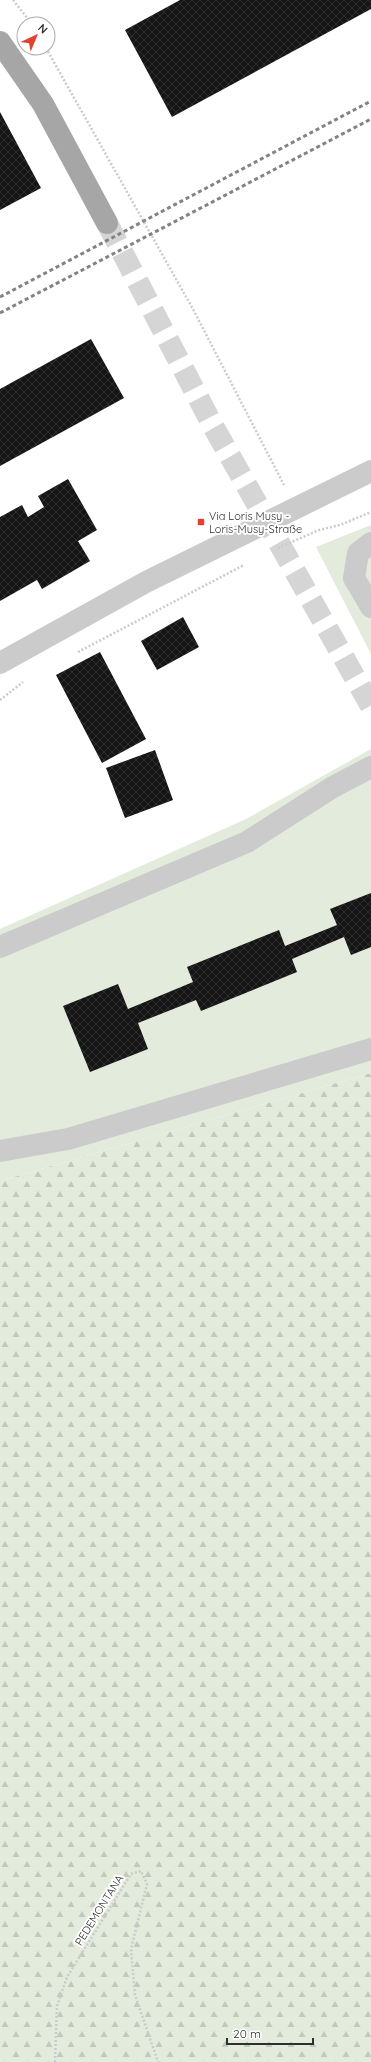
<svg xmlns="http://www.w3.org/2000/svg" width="371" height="2062" font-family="Quicksand,sans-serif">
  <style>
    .grass { fill: #e2ebdc }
    .forest { fill: url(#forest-firs) }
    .building { fill: url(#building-cross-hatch) }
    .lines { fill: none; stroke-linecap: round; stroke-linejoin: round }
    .major-tunnel { stroke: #d5d5d5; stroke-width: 22; stroke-dasharray: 22 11; stroke-linecap: butt }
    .path { stroke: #cbcbcb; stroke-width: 2.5; stroke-dasharray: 2 2; stroke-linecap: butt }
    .minor { stroke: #cbcbcb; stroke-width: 22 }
    .major { stroke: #a6a6a6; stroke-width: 22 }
    .rail { stroke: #838383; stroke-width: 3; stroke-dasharray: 4 3; stroke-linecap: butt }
    .poi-dot { fill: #e44032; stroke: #fff; stroke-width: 1.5 }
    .labels { text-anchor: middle; stroke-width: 4; stroke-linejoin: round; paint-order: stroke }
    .poi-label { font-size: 11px; fill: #2e2e2e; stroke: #fff; text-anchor: start }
    .street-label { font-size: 11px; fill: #2e2e2e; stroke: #fff }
  </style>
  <defs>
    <pattern id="forest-firs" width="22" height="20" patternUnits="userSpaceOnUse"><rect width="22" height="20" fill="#e2ebdc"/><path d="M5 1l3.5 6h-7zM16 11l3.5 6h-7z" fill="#c2cabd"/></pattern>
    <pattern id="building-cross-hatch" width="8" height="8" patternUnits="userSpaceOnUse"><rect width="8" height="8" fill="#151515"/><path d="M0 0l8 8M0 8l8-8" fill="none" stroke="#2f2f2f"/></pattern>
  </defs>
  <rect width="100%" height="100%" fill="#fff"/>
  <!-- grass -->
  <path class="grass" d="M 371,525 L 371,654 L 316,547 Z
    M 371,749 L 371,1073 L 0,1181 L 0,929 L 246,819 Z"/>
  <!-- forest -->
  <path class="forest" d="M 371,1073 L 371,2062 L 0,2062 L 0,1181 Z"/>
  <!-- building -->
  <path class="building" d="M 180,0 L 371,0 L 371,9 L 172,117 L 125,30 Z
    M 0,112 L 41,188 L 0,210 Z
    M 91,339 L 124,398 L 0,466 L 0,389 Z
    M 68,479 L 97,530 L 78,541 L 90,561 L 42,589 L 37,580 L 0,601 L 0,517 L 22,505 L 28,517 L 44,507 L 38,496 Z
    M 183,617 L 199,647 L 157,670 L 141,641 Z
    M 100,652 L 146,739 L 102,763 L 56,675 Z
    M 155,750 L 173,800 L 125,818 L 106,768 Z
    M 371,893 L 371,947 L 351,955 L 344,937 L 292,959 L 297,972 L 201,1011 L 196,1000 L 138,1023 L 148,1049 L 90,1072 L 63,1006 L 118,984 L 128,1009 L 193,982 L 187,967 L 279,930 L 285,946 L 337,925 L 330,909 Z"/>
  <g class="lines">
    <!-- major-tunnel -->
    <path class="major-tunnel" d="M 107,223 L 213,426 L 371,706"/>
    <!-- path -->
    <path class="path" d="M 13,0 L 32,24
      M 46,48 L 194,311 L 284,485
      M 278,548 L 319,530 L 340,525 L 371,512
      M 78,652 L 244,565
      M 0,700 L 23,682
      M 55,2062 L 57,2006 L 67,1977 L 131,1874 L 141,1871 L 147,1884 L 131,1949 L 135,1995 L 158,2062"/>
    <!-- minor -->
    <path class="minor" d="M 371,543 L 358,553 L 354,578 L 371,607
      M 0,663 L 146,582 L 371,471
      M 0,947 L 247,842 L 333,787 L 371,767
      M 0,1151 L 68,1139 L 371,1049"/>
    <!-- major -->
    <path class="major" d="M 0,42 L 43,104 L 107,223"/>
    <!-- rail -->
    <path class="rail" d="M 0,297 L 371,101
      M 0,313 L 371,119"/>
  </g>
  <!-- markers -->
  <rect class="poi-dot" x="197" y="518" width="8" height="8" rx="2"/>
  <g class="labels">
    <!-- poi labels -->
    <g class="poi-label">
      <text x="209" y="520">Via Loris Musy -<tspan x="209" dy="13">Loris-Musy-Straße</tspan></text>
    </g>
    <!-- street labels -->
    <g class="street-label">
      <text transform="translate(99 1910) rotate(-58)" y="4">PEDEMONTANA</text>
    </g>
  </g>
  <!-- north arrow -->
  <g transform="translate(36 36) rotate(44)"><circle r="19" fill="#ffffff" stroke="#ababab"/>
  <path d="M0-3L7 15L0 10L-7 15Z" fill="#e44032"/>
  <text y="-6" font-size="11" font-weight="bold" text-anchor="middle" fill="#2e2e2e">N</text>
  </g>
  <!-- scale -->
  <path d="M227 2038v6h86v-6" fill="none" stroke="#2e2e2e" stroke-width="2"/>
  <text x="233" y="2038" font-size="12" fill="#2e2e2e" stroke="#ffffff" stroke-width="3" paint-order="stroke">20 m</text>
</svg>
